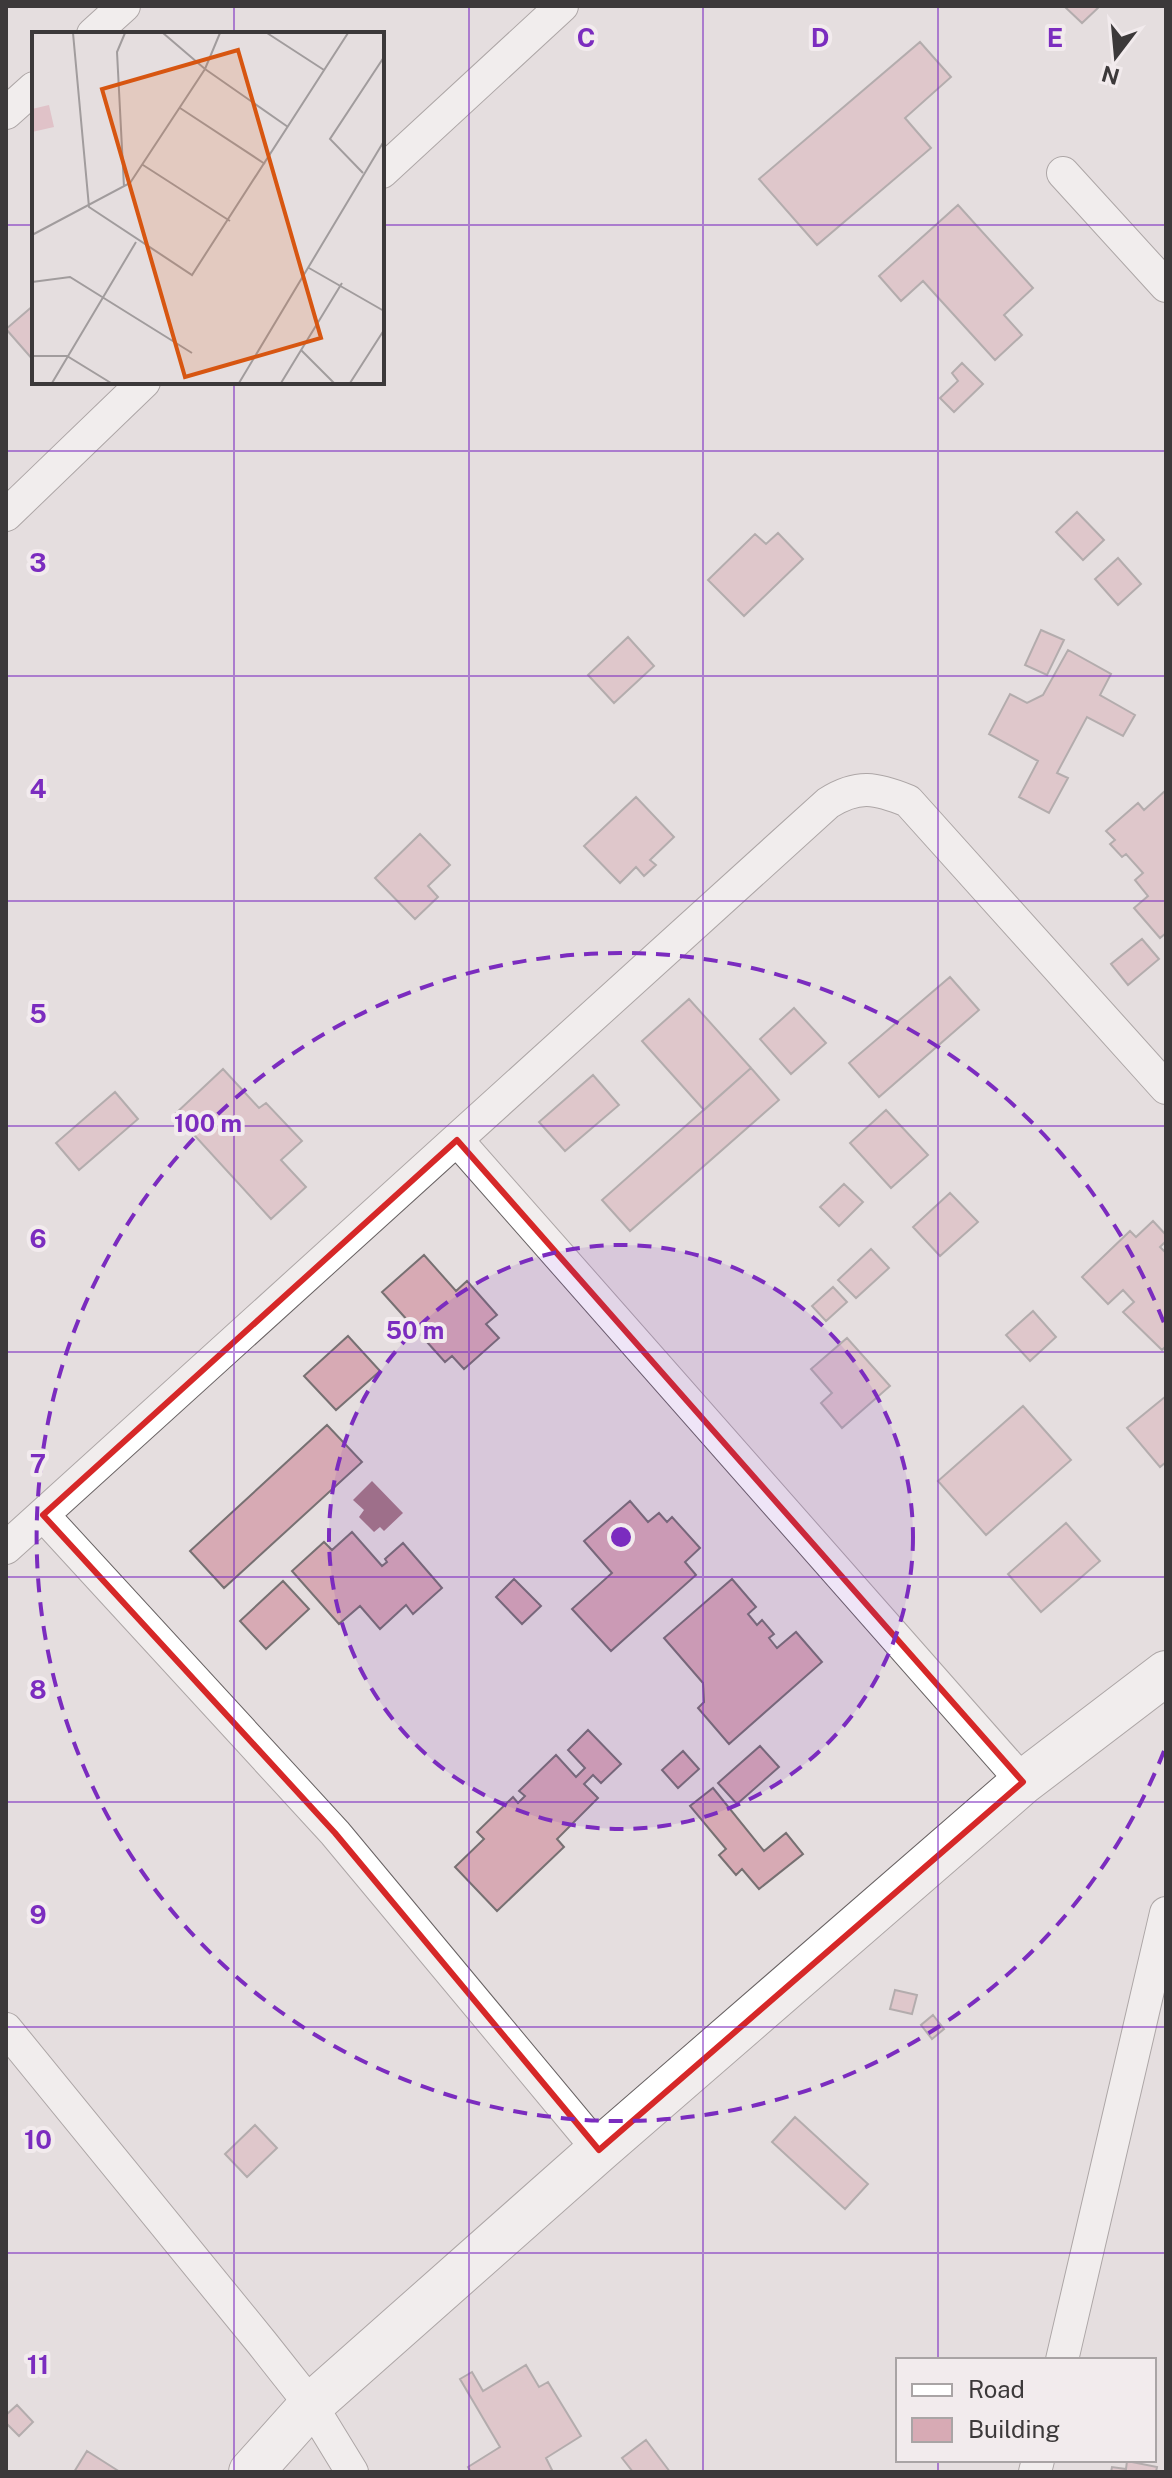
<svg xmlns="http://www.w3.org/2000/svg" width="1172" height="2478" font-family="'Public Sans',sans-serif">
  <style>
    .water { fill: #a37983 }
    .building { fill: #d7aab4; stroke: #777072; stroke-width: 2 }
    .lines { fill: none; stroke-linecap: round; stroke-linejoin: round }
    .street-casing { stroke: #686263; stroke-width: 34 }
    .secondary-casing { stroke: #686263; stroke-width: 46 }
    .street { stroke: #fff; stroke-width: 32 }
    .secondary { stroke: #fff; stroke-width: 44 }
    .marked { fill: none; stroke: #d62828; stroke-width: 6; stroke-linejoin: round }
    .grid { fill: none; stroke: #7b2cbf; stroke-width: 2; stroke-opacity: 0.55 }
    .ring { fill: none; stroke: #7b2cbf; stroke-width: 4; stroke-dasharray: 14 10 }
    .inset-road { fill: none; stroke: #a19c9d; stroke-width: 2 }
    .view { fill: #d75611; fill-opacity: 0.15; stroke: #d75611; stroke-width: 4 }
    .inset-edge { fill: none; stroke: #3c393a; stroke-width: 4 }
    .grid-label { font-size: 26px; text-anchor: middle; font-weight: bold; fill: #7b2cbf; stroke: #f2ebed; stroke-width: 8; stroke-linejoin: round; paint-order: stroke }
    .centre { fill: #7b2cbf; stroke: #f2ebed; stroke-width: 4 }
    .ring-label { font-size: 24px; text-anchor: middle; font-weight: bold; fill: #7b2cbf; stroke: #f2ebed; stroke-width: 8; stroke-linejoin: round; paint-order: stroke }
  </style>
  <rect width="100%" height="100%" fill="#e5dedf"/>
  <!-- water -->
  <path class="water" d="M 372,1481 L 403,1513 L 384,1531 L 380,1527 L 374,1532 L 359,1517 L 364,1510 L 353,1500 Z"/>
  <!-- building -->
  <path class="building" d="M 1064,6 L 1100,6 L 1082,23 Z
    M 920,42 L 951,77 L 905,118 L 931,148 L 817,245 L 759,179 Z
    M 958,205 L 1033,288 L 1004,315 L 1022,335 L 995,360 L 923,281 L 901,301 L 879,276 Z
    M 34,305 L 34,361 L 6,329 Z
    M 962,363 L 983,384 L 954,412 L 940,398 L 958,381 L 952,373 Z
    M 1077,512 L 1104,540 L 1083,560 L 1056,532 Z
    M 778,533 L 803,559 L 744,616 L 708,580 L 755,534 L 766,544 Z
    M 1118,558 L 1141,584 L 1118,605 L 1095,579 Z
    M 1041,630 L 1064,640 L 1047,675 L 1025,665 Z
    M 628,637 L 654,666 L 614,703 L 588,675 Z
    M 1068,650 L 1111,674 L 1100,695 L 1135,715 L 1123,736 L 1087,717 L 1057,773 L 1068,778 L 1049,813 L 1019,797 L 1038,761 L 989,734 L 1010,694 L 1027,703 L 1043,695 Z
    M 1166,790 L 1166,933 L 1160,938 L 1134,908 L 1148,896 L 1135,880 L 1143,873 L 1126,854 L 1122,857 L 1110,844 L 1115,840 L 1106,831 L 1138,803 L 1144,810 Z
    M 636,797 L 674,837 L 650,860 L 656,865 L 644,876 L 636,867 L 620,883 L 584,846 Z
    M 420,834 L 450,865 L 428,886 L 438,897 L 415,919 L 375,878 Z
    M 1142,939 L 1159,959 L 1128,985 L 1111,964 Z
    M 950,977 L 979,1010 L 879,1097 L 849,1063 Z
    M 689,999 L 751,1068 L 704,1110 L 642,1041 Z
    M 794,1008 L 826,1043 L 791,1074 L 760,1039 Z
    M 751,1068 L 779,1100 L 630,1231 L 602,1200 Z
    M 223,1069 L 259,1108 L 266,1103 L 302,1141 L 281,1160 L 306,1187 L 271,1219 L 175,1114 Z
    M 593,1075 L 619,1105 L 565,1151 L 539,1122 Z
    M 115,1092 L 138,1119 L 79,1170 L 56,1143 Z
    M 886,1110 L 928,1155 L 891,1188 L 850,1143 Z
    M 844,1184 L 863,1202 L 839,1226 L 820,1207 Z
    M 950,1193 L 978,1222 L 940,1256 L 913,1227 Z
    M 1153,1221 L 1166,1235 L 1166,1241 L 1160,1247 L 1166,1253 L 1166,1346 L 1162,1350 L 1123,1312 L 1134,1302 L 1123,1290 L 1108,1304 L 1082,1277 L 1130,1231 L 1136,1237 Z
    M 871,1249 L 889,1268 L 856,1298 L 838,1280 Z
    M 424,1255 L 456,1291 L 467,1281 L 497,1315 L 486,1324 L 499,1338 L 464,1369 L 452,1356 L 445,1362 L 382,1292 Z
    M 833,1287 L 847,1302 L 826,1321 L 812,1306 Z
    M 1033,1311 L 1056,1337 L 1030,1361 L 1006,1335 Z
    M 348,1336 L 380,1371 L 336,1410 L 304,1376 Z
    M 847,1338 L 890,1386 L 842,1428 L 821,1403 L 832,1393 L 811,1369 Z
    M 1166,1396 L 1166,1462 L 1160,1467 L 1127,1428 Z
    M 1023,1406 L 1071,1460 L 986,1535 L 938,1481 Z
    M 327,1425 L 362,1462 L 224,1588 L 190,1551 Z
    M 630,1501 L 648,1522 L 659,1513 L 667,1522 L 672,1517 L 700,1548 L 685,1562 L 696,1575 L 611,1651 L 572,1609 L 612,1573 L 584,1541 Z
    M 1066,1523 L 1100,1561 L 1041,1612 L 1008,1574 Z
    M 352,1532 L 382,1566 L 387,1562 L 385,1559 L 403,1543 L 442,1588 L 413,1614 L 406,1605 L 380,1629 L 360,1606 L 339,1624 L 292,1571 L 324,1542 L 332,1550 Z
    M 514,1579 L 541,1606 L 522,1624 L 496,1597 Z
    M 732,1579 L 756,1607 L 748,1614 L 757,1625 L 762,1620 L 774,1634 L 769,1638 L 777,1648 L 796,1632 L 822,1662 L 729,1744 L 698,1708 L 704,1702 L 703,1683 L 664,1638 Z
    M 283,1581 L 309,1609 L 266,1649 L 240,1621 Z
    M 588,1730 L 621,1764 L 601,1783 L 593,1775 L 584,1784 L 598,1798 L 557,1839 L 564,1847 L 497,1911 L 455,1867 L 484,1839 L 477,1832 L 513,1797 L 518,1803 L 525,1796 L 519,1791 L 556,1755 L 576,1777 L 585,1768 L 568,1750 Z
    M 760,1746 L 779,1767 L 737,1804 L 718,1783 Z
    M 683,1751 L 699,1769 L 678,1788 L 662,1770 Z
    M 713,1788 L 764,1851 L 786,1833 L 803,1854 L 759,1889 L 742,1869 L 736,1875 L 719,1855 L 726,1849 L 690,1806 Z
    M 895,1990 L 917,1995 L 912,2014 L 890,2009 Z
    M 933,2015 L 944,2029 L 932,2039 L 921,2025 Z
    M 795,2117 L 868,2184 L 845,2209 L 772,2142 Z
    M 255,2125 L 277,2148 L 247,2177 L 225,2154 Z
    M 526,2365 L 539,2387 L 548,2382 L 581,2436 L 546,2458 L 553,2472 L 471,2472 L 468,2467 L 500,2447 L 460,2379 L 472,2372 L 483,2391 Z
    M 17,2405 L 33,2422 L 19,2436 L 6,2423 L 6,2415 Z
    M 646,2440 L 670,2472 L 633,2472 L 622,2458 Z
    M 87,2451 L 120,2472 L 74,2472 Z
    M 1127,2461 L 1157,2467 L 1156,2472 L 1111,2472 L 1112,2467 L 1126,2469 Z"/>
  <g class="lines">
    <!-- street casing -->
    <g class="street-casing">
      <path id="street" d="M 93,34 L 124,6
        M 6,113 L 34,88
        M 382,172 L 562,6
        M 1063,173 L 1166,286
        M 6,515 L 144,382
        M 457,1140 L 1023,1782
        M 43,1515 L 335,1833 L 599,2150
        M 6,1548 L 828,803 C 858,784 876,788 908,801 L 1166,1088
        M 6,2029 L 262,2343 L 311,2405 L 352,2472
        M 1062,2360 L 1166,1913
        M 1035,2472 L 1038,2460"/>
    </g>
    <!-- secondary casing -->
    <g class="secondary-casing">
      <path id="secondary" d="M 251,2472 L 311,2405 L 599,2150 L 1023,1782 L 1166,1673"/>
    </g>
    <!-- street -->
    <use href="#street" class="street"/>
    <!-- secondary -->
    <use href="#secondary" class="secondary"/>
  </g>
  <!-- marked area -->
  <path d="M0 0H1172V2478H0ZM 457,1140 L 1023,1782 L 599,2150 L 335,1833 L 43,1515 Z" fill="#e5dedf" fill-opacity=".55" fill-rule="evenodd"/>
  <path class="marked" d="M 457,1140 L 1023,1782 L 599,2150 L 335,1833 L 43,1515 Z"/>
  <!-- grid -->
  <path class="grid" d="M 234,6 L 234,34M 469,6 L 469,2472M 703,6 L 703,2472M 938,6 L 938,2360M 6,225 L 34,225M 382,225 L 1166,225M 234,382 L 234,2472M 6,451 L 1166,451M 6,676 L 1166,676M 6,901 L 1166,901M 6,1126 L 1166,1126M 6,1352 L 1166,1352M 6,1577 L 1166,1577M 6,1802 L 1166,1802M 6,2027 L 1166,2027M 6,2253 L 1166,2253M 938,2460 L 938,2472"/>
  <!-- distance rings -->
  <circle cx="621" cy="1537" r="292" fill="#7b2cbf" fill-opacity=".12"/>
  <g class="ring">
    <circle cx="621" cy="1537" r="292"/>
    <path d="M1164 1751A584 584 0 1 1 1164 1323"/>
  </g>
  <!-- overview -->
  <g transform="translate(32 32)">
    <rect width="352" height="352" fill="#e5dedf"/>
    <path d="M 17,73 L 22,95 L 0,100 L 0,77 Z" fill="#e0c2c8"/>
    <path class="inset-road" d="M 41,1 L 57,175 L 160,243 L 316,1M 131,1 L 173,37 L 256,95M 235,1 L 292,38M 148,76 L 233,132M 111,133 L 198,189M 331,141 L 298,107 L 352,25M 92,155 L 85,20 L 93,1M 0,203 L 98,151 L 173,37 L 188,1M 277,236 L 352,279M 0,250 L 38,245 L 160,321M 269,318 L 302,351M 0,324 L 35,324 L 79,351M 20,351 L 104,210M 207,351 L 352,109M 249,351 L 310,251M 318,351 L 352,298"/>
    <path class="view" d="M 206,18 L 289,306 L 153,345 L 70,57 Z"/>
    <rect width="352" height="352" class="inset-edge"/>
  </g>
  <g class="grid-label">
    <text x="586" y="47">C</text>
    <text x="820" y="47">D</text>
    <text x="1055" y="47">E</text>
    <text x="38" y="572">3</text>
    <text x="38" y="798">4</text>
    <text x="38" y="1023">5</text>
    <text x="38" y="1248">6</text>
    <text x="38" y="1473">7</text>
    <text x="38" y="1699">8</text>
    <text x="38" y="1924">9</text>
    <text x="38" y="2149">10</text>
    <text x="38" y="2374">11</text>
  </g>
  <circle cx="621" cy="1537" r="12" class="centre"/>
  <g class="ring-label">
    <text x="208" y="1132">100 m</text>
    <text x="415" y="1339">50 m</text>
  </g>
  <!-- border -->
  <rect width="1172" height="2478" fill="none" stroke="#3c393a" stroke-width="16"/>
  <!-- legend -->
  <rect x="896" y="2358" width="260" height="104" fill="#f2ebed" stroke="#a9a4a5" stroke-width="2"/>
  <rect x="912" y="2384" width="40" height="12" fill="#ffffff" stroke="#a9a4a5" stroke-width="2"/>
  <text x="968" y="2398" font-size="24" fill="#3c393a">Road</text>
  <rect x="912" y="2418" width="40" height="24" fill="#d7aab4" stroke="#a9a4a5" stroke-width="2"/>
  <text x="968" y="2438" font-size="24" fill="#3c393a">Building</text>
  <!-- north arrow -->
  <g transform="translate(1116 56) rotate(196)" stroke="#f2ebed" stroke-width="6" paint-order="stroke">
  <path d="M0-6L14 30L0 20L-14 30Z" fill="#3c393a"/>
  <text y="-12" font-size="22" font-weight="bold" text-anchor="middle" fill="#3c393a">N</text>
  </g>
</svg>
